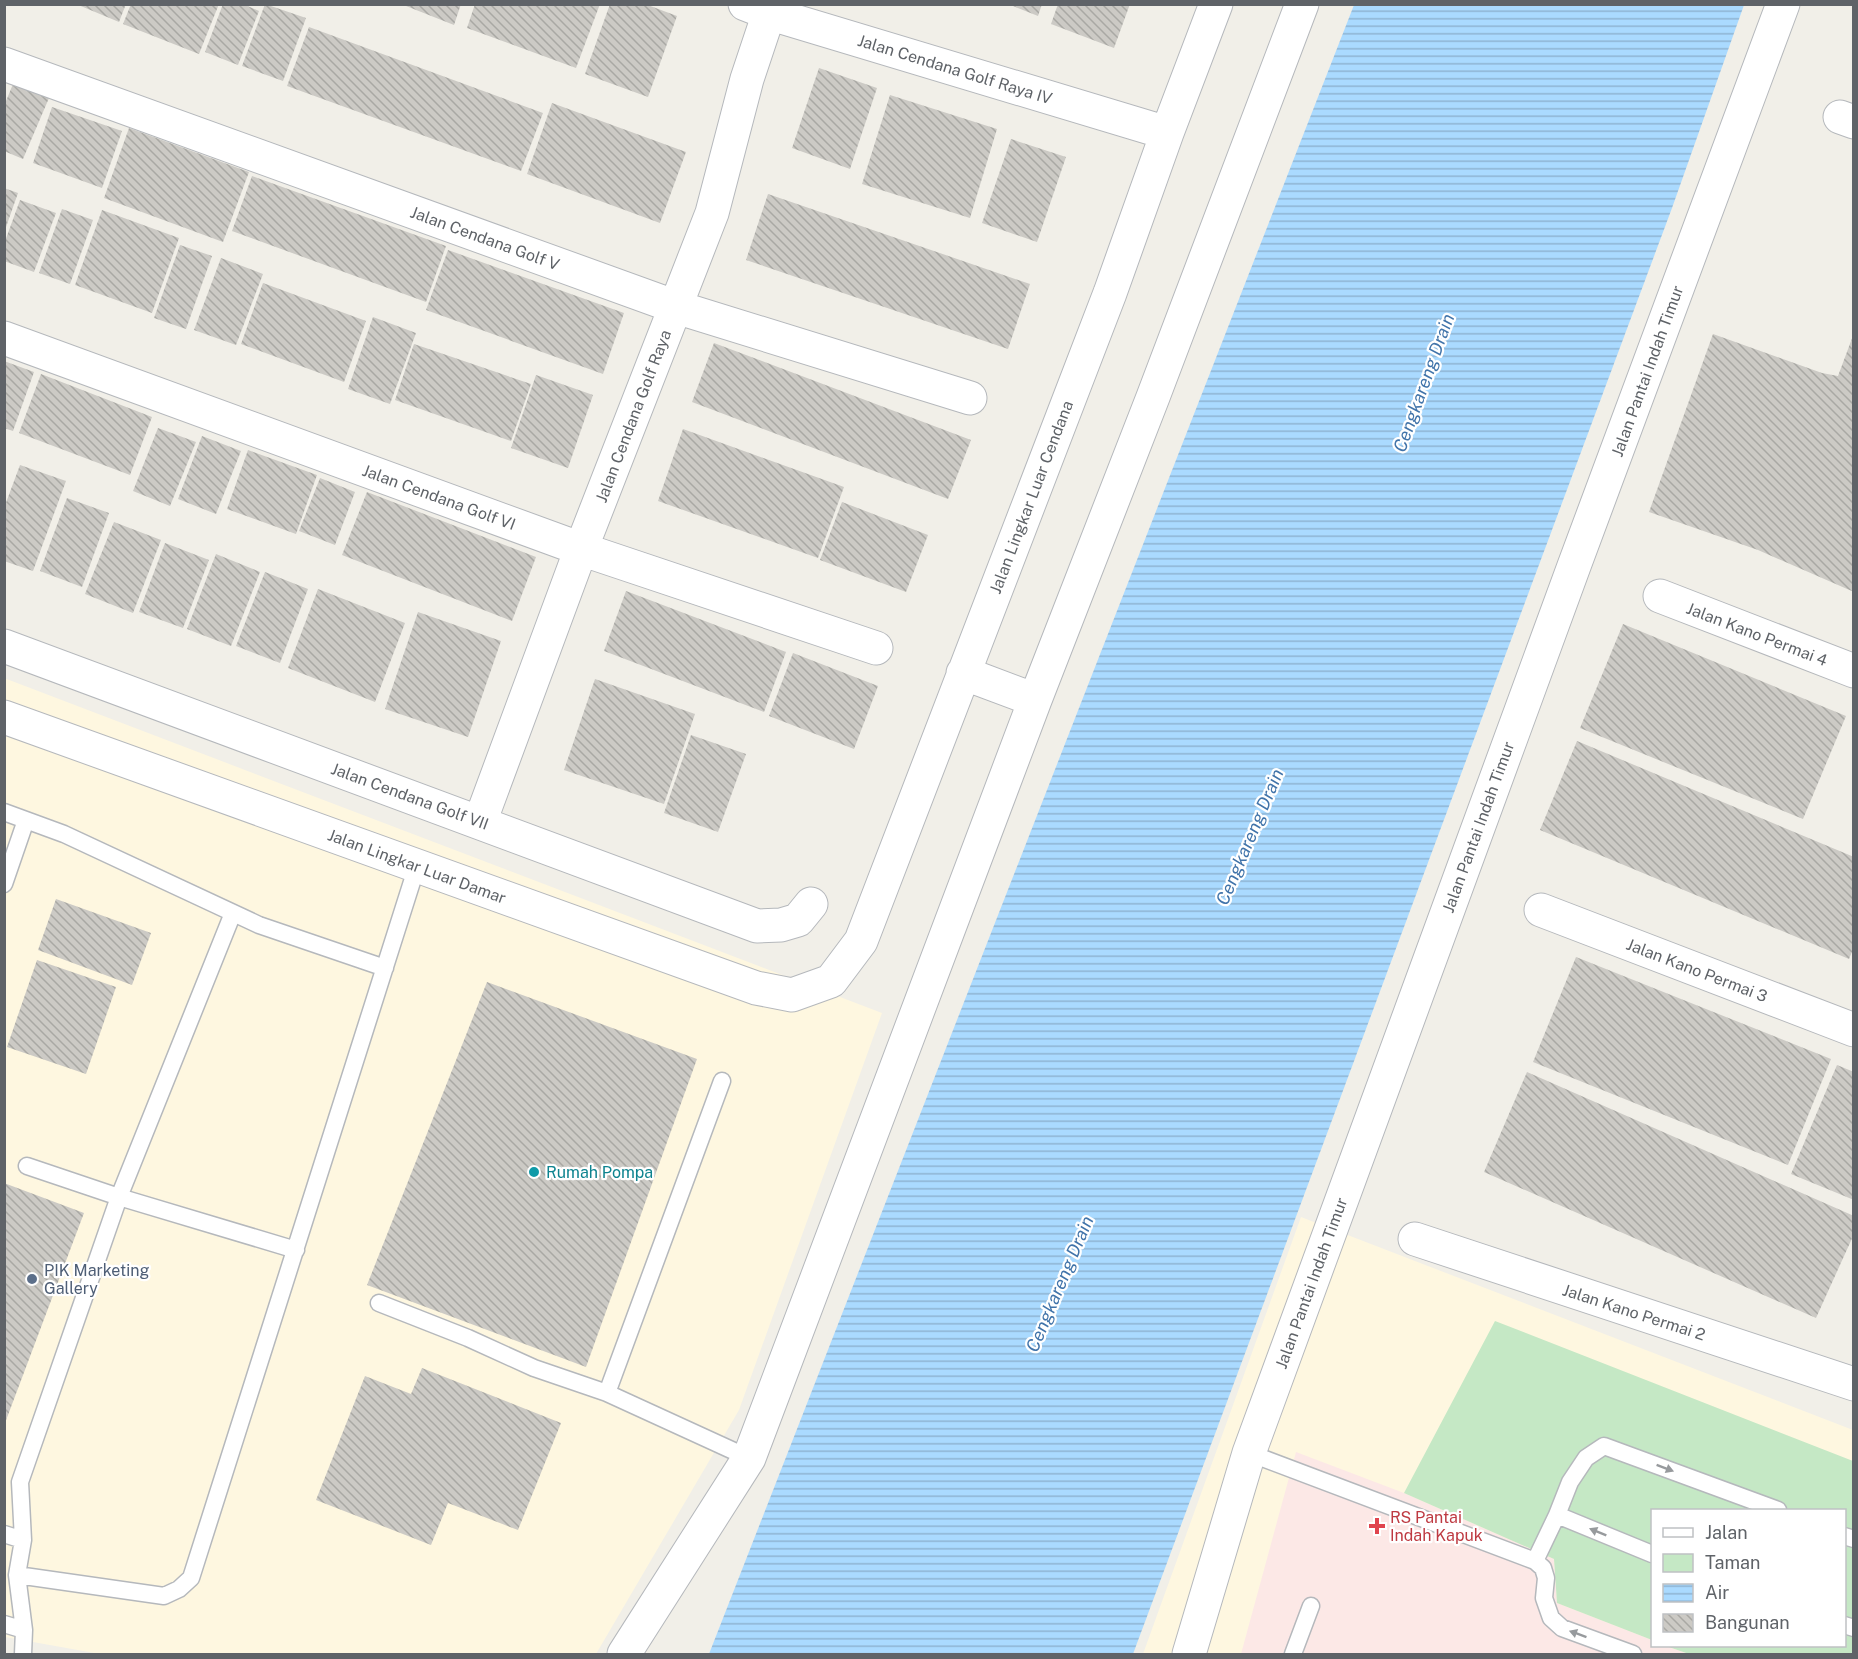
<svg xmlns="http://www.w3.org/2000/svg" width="1858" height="1659" font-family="'Public Sans',sans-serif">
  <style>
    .commercial { fill: #fef7e0; fill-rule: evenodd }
    .medical { fill: #fce8e6 }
    .green { fill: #c5e8c5 }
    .water { fill: url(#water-rules) }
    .building { fill: url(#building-back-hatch) }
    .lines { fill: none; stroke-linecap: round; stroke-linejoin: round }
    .service-casing { stroke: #b5b8bc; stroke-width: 19 }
    .minor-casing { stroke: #b5b8bc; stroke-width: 35 }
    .tertiary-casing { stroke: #b5b8bc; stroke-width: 35 }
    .service { stroke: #fff; stroke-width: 16 }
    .minor { stroke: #fff; stroke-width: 33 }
    .tertiary { stroke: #fff; stroke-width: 33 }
    .oneway { fill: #979a9d }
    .culture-dot { fill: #0f9aa8; stroke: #fff; stroke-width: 2 }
    .service-dot { fill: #5c6f8a; stroke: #fff; stroke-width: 2 }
    .health-dot { fill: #e0444e; stroke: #fff; stroke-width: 2 }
    .labels { text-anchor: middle; stroke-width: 4.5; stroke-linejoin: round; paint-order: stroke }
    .street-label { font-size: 16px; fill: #5f6368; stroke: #fff }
    .culture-label { font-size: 16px; fill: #0d838f; stroke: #fff; text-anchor: start }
    .service-label { font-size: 16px; fill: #4e5e75; stroke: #fff; text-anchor: start }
    .health-label { font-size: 16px; fill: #be3a42; stroke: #fff; text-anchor: start }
    .water-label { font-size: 18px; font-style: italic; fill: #4174aa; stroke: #fff }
  </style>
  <defs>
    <pattern id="water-rules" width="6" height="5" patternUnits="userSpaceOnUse" patternTransform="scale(1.5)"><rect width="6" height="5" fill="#aadaff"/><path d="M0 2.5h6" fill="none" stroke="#8eb4d2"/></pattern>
    <pattern id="building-back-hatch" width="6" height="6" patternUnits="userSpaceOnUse" patternTransform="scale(1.5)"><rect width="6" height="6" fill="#cccac5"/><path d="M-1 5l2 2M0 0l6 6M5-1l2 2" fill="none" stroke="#a9a8a4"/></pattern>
  </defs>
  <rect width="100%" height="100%" fill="#f1efe8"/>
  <!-- commercial -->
  <path class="commercial" d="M 4,678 L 882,1013 L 739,1410 L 596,1654 L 100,1654 L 5,1637 Z
    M 1301,1217 L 1853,1430 L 1853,1654 L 1143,1654 ZM 1652,1510 L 1844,1510 L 1844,1646 L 1652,1646 Z"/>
  <!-- medical -->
  <path class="medical" d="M 1296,1452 L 1404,1493 L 1554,1559 L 1557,1603 L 1652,1640 L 1652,1646 L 1666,1646 L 1689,1654 L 1241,1654 Z"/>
  <!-- green -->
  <path class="green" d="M 1495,1321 L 1853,1461 L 1853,1654 L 1689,1654 L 1666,1646 L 1844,1646 L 1844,1510 L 1652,1510 L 1652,1640 L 1557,1603 L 1554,1559 L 1404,1493 Z"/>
  <!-- water -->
  <path class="water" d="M 1354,5 L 1744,5 L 1672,208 L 1133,1654 L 709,1654 Z"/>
  <!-- building -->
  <path class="building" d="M 76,4 L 126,4 L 119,22 Z
    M 131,4 L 219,4 L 199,54 L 123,24 Z
    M 223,4 L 243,4 L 259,11 L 238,65 L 205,52 Z
    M 265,4 L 306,18 L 283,81 L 242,66 Z
    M 401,4 L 461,4 L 454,25 Z
    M 475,4 L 600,4 L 576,68 L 467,28 Z
    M 610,4 L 645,4 L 677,16 L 648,97 L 585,74 Z
    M 1008,4 L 1042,4 L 1038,16 Z
    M 1058,4 L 1130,4 L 1114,48 L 1051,24 Z
    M 309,27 L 543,113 L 521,171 L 287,86 Z
    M 819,68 L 877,88 L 850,169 L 792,148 Z
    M 13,84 L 49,98 L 23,159 L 4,151 L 4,106 Z
    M 890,95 L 997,129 L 970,218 L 862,184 Z
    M 552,103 L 686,152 L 660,223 L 527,174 Z
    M 52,107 L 122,131 L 102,188 L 33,163 Z
    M 129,128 L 249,172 L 223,242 L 104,198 Z
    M 1011,139 L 1066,157 L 1037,242 L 982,223 Z
    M 252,176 L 446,246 L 426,302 L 232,231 Z
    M 4,188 L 18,193 L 5,230 L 4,230 Z
    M 768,194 L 1030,284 L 1008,349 L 746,260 Z
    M 20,200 L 56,213 L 34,272 L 4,261 L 4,244 Z
    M 62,209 L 93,220 L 70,284 L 39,273 Z
    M 102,210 L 179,238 L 152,313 L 75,285 Z
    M 180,245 L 212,256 L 186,329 L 154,318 Z
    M 448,250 L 624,313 L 603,374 L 426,310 Z
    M 221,258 L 263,274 L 236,345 L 194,330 Z
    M 263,283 L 366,321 L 344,382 L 241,344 Z
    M 373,317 L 416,333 L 390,404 L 348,389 Z
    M 1854,333 L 1854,592 L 1758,550 L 1649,512 L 1713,334 L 1822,373 L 1838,376 Z
    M 714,343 L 971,440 L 948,499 L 692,402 Z
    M 414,344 L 531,384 L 511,441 L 395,400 Z
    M 4,361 L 34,372 L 13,431 L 4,428 Z
    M 41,374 L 152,417 L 130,475 L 19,433 Z
    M 536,375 L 593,395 L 568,468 L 511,448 Z
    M 158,428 L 196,442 L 170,506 L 133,491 Z
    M 683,429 L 844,487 L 818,558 L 658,501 Z
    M 202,436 L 241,451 L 216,514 L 178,499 Z
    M 248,450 L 317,475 L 296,534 L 227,509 Z
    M 20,465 L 66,481 L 33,571 L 4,561 L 4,508 Z
    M 320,478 L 355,492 L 335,545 L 299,531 Z
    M 367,492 L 536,557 L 512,621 L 342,555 Z
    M 67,498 L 109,513 L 82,587 L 40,571 Z
    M 842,502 L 928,535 L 906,592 L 820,560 Z
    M 114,522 L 161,540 L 133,613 L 85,594 Z
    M 165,543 L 209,560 L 183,628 L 139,612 Z
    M 216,554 L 260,572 L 231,646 L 187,629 Z
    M 265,572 L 308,589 L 280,663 L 236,646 Z
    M 318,589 L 405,623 L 375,702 L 288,668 Z
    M 626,591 L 786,652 L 764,712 L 604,651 Z
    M 418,612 L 501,641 L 468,737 L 385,709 Z
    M 1623,624 L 1846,716 L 1803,819 L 1580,728 Z
    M 793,653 L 878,686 L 854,749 L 769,716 Z
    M 595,679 L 695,714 L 664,804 L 564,770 Z
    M 691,735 L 746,754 L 718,832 L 664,813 Z
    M 1577,741 L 1854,857 L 1854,947 L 1849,959 L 1540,830 Z
    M 56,899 L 151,933 L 132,985 L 38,950 Z
    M 1576,957 L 1831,1059 L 1788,1165 L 1533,1062 Z
    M 37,960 L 116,987 L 86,1074 L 7,1047 Z
    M 487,982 L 697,1059 L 586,1367 L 367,1285 Z
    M 1837,1065 L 1854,1072 L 1854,1200 L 1791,1174 Z
    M 1527,1072 L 1854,1216 L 1854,1234 L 1816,1318 L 1484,1172 Z
    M 4,1183 L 84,1213 L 5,1423 L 4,1423 Z
    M 422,1368 L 561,1423 L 518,1530 L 448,1503 L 431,1545 L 316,1500 L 365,1376 L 411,1394 Z"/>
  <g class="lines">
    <!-- service casing -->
    <g class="service-casing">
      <path id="service" d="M 4,812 L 64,834 L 259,925 L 385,968
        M 4,884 L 26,820
        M 27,1166 L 119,1197 L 296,1250
        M 379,1303 L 468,1338 L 534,1368 L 607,1393 L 749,1458
        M 607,1393 L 722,1081
        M 1249,1453 L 1535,1561 L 1543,1568 L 1546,1578 L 1544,1598 L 1551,1618 L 1562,1628 L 1633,1654
        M 4,1534 L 23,1540
        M 1844,1536 L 1854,1539
        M 1652,1554 L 1557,1515 L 1570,1482 L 1586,1458 L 1604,1446 L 1778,1510
        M 1535,1561 L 1557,1515
        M 17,1575 L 164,1596 L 179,1589 L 191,1578 L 417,866
        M 4,1624 L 24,1630
        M 1844,1625 L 1854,1628
        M 23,1654 L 24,1630 L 17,1575 L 23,1540 L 20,1482 L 119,1197 L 233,913
        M 1293,1654 L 1311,1606"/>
    </g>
    <!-- minor casing -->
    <g class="minor-casing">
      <path id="minor" d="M 745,4 L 768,13 L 1167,133
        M 4,64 L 676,307 L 970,398
        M 1840,117 L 1854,122
        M 4,338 L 581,549 L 876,648
        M 1660,596 L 1854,671
        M 4,646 L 757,926 L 781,925 L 798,920 L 811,904
        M 963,673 L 1035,700
        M 4,717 L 756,988 L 792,995 L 831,981 L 861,941 L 1110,293 L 1167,133 L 1216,4
        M 480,822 L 581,549 L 712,213 L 747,79 L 772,4
        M 1541,910 L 1854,1030
        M 1415,1239 L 1854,1384
        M 624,1654 L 749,1458 L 1035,700 L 1153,397 L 1302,4"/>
    </g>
    <!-- tertiary casing -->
    <g class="tertiary-casing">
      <path id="tertiary" d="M 1189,1654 L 1249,1453 L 1574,566 L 1783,4"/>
    </g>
    <!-- service -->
    <use href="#service" class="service"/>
    <!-- minor -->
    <use href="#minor" class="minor"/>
    <!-- tertiary -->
    <use href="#tertiary" class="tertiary"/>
  </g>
  <!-- one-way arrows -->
  <defs><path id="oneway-solid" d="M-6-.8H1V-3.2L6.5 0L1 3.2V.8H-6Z" transform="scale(1.5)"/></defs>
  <g class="oneway">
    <use href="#oneway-solid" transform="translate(1665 1468) rotate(21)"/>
    <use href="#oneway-solid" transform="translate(1598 1532) rotate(-158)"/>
    <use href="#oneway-solid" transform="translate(1578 1634) rotate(-160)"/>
  </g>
  <!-- markers -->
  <circle class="culture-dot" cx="534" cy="1172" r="6"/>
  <circle class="service-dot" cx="32" cy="1279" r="6"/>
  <path class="health-dot" d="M1374 1517h6v6h6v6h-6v6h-6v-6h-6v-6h6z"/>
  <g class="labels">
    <!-- street labels -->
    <g class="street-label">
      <text transform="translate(955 69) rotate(17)" y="6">Jalan Cendana Golf Raya IV</text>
      <text transform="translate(485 238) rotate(20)" y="6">Jalan Cendana Golf V</text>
      <text transform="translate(1647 371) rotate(-70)" y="6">Jalan Pantai Indah Timur</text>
      <text transform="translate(633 416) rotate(-69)" y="6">Jalan Cendana Golf Raya</text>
      <text transform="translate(439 497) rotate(20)" y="6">Jalan Cendana Golf VI</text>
      <text transform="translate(1031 497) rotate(-69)" y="6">Jalan Lingkar Luar Cendana</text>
      <text transform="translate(1757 634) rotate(21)" y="6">Jalan Kano Permai 4</text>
      <text transform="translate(410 796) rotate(20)" y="6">Jalan Cendana Golf VII</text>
      <text transform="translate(1478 827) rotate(-70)" y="6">Jalan Pantai Indah Timur</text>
      <text transform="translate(417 866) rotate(20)" y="6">Jalan Lingkar Luar Damar</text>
      <text transform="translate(1697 970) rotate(21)" y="6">Jalan Kano Permai 3</text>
      <text transform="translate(1311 1283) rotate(-70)" y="6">Jalan Pantai Indah Timur</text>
      <text transform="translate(1634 1312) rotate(18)" y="6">Jalan Kano Permai 2</text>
    </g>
    <!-- culture labels -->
    <g class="culture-label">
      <text x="546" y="1178">Rumah Pompa</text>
    </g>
    <!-- service labels -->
    <g class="service-label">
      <text x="44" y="1276">PIK Marketing<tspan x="44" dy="18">Gallery</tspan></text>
    </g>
    <!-- health labels -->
    <g class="health-label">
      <text x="1390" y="1523">RS Pantai<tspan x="1390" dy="18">Indah Kapuk</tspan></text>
    </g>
    <!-- water labels -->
    <g class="water-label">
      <text transform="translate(1424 383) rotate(-70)" y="6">Cengkareng Drain</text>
      <text transform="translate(1250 837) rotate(-67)" y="6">Cengkareng Drain</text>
      <text transform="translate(1060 1284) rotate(-67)" y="6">Cengkareng Drain</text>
    </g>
  </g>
  <!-- border -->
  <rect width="1858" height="1659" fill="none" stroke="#5f6368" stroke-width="12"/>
  <!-- legend -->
  <rect x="1651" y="1509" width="195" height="138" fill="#ffffff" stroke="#bfc1c3" stroke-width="1.5"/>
  <rect x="1663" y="1528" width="30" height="9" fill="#ffffff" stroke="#bfc1c3" stroke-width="1.5"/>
  <text x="1705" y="1539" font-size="18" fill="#5f6368">Jalan</text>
  <rect x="1663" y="1554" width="30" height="18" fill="#c5e8c5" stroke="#bfc1c3" stroke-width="1.5"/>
  <text x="1705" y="1569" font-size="18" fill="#5f6368">Taman</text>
  <rect x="1663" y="1584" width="30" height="18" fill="url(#water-rules)" stroke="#bfc1c3" stroke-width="1.5"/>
  <text x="1705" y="1599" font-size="18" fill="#5f6368">Air</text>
  <rect x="1663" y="1614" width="30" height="18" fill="url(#building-back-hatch)" stroke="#bfc1c3" stroke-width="1.5"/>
  <text x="1705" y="1629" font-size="18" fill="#5f6368">Bangunan</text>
</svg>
